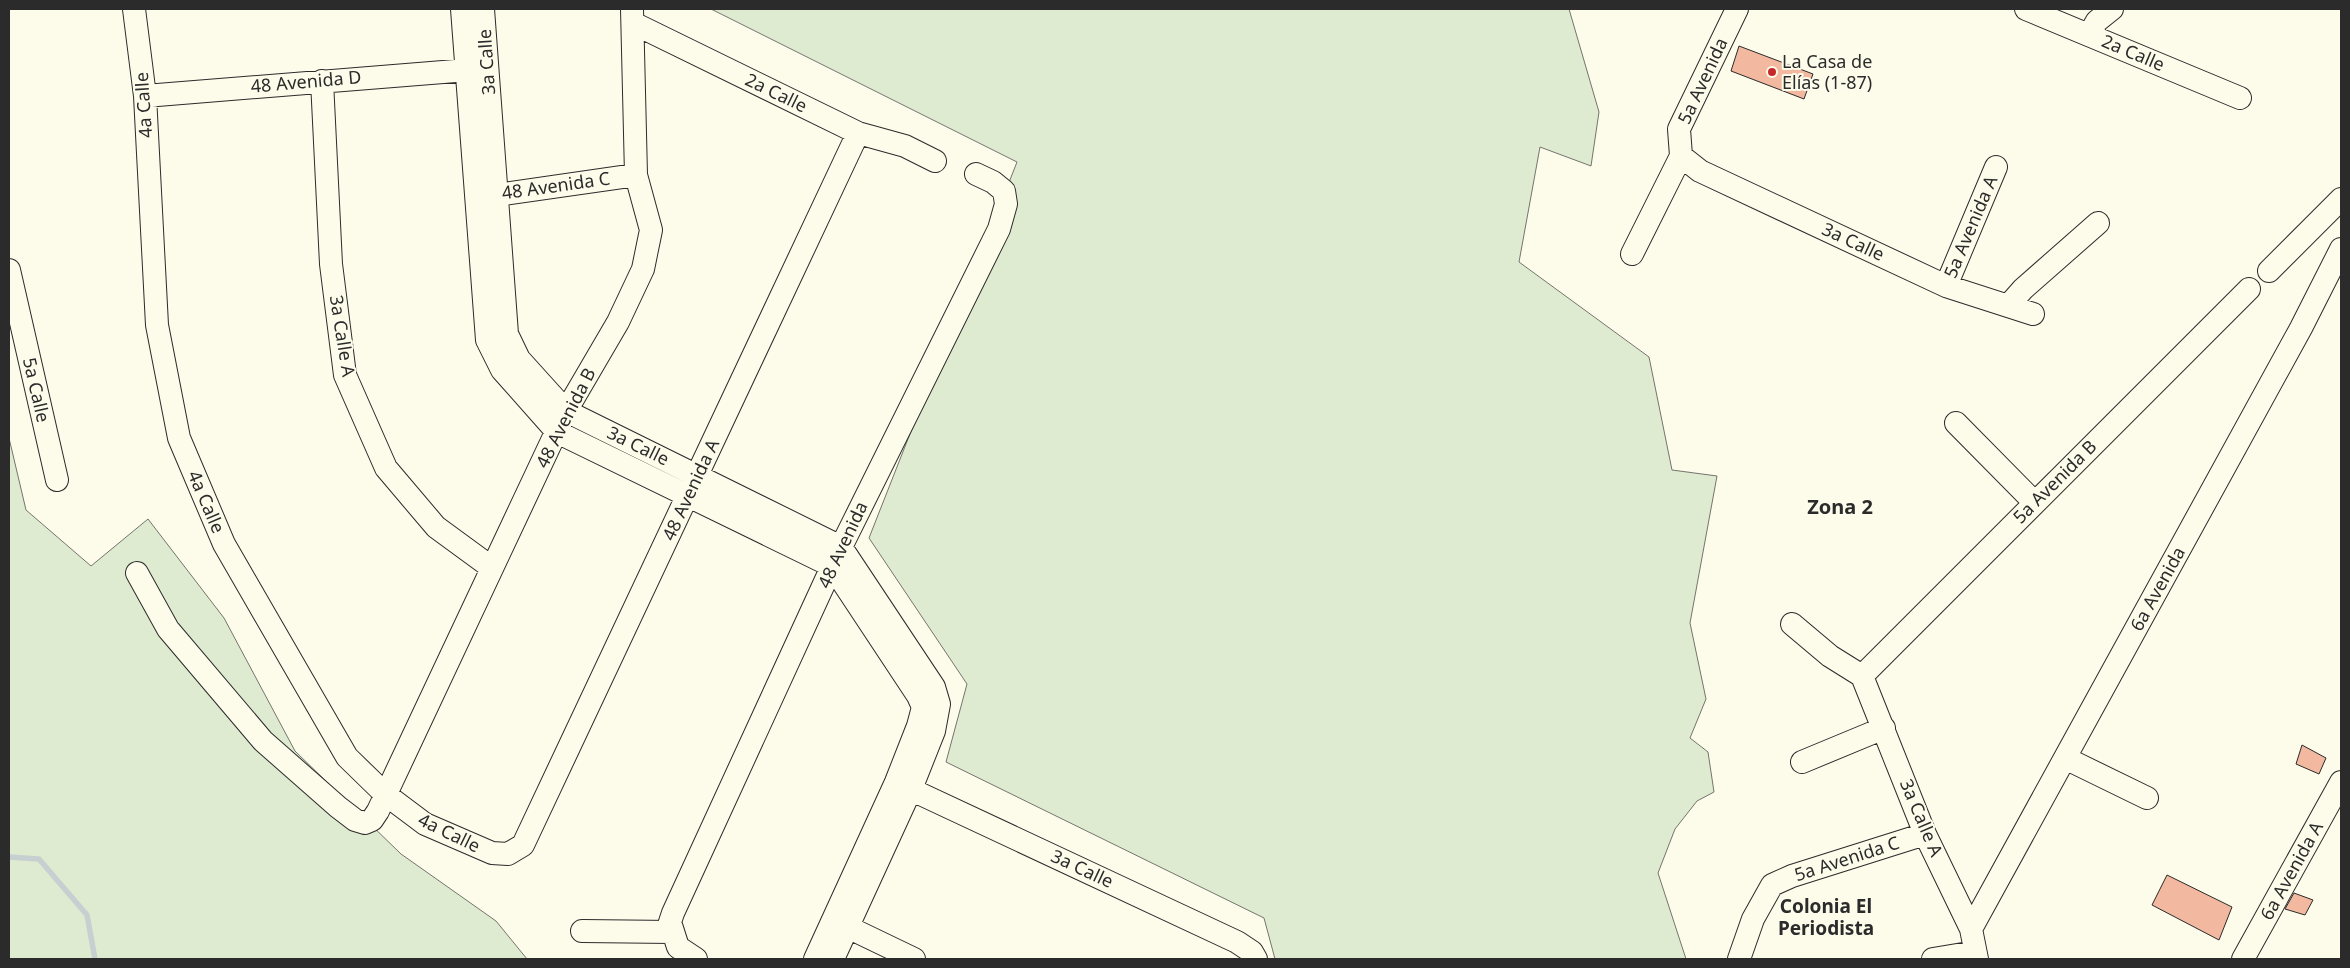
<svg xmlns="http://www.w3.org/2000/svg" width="2350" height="968" font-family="'Noto Sans',sans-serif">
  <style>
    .green { fill: #deebd1; stroke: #74746e }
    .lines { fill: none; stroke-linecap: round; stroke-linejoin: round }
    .stream { stroke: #c7d0d0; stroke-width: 5.5 }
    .building { fill: #f2b8a0; stroke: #2b2b2b }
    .minor-casing { stroke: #2b2b2b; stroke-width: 24 }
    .minor { stroke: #fdfbea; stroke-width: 22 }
    .poi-dot { fill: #c62828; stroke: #fdfbea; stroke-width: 2 }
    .labels { text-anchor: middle; stroke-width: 4; stroke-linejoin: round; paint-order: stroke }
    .street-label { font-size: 18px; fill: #2b2b2b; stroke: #fdfbea }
    .poi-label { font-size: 18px; fill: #2b2b2b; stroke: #fdfbea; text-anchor: start }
    .neighbourhood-label { font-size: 19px; font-weight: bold; fill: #2b2b2b; stroke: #fdfbea }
    .quarter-label { font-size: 20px; font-weight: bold; fill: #2b2b2b; stroke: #fdfbea }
  </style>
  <rect width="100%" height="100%" fill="#fdfbea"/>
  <!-- green -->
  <path class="green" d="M 711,9 L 1569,9 L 1599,112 L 1591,166 L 1540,147 L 1519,262 L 1649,357 L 1672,470 L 1717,476 L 1690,623 L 1706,699 L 1690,738 L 1708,752 L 1714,792 L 1697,801 L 1675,829 L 1658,873 L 1686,959 L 1275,959 L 1264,918 L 946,762 L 967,684 L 869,538 L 1017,162 Z
    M 9,438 L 26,510 L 91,566 L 148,519 L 224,618 L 295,751 L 401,854 L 496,921 L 527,959 L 9,959 Z"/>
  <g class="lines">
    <!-- stream -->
    <path class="stream" d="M 9,857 L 39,859 L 87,915 L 95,959"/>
  </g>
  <!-- building -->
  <path class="building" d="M 1739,46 L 1813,74 L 1804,99 L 1731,71 Z
    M 2302,745 L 2326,758 L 2319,774 L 2296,764 Z
    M 2167,875 L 2232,907 L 2219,940 L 2152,905 Z
    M 2294,893 L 2313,900 L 2305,915 L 2285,909 Z"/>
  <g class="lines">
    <!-- minor casing -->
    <g class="minor-casing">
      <path id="minor" d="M 134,9 L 145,96 L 157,325 L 179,438 L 224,544 L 347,757 L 385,794 L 425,824 L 492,853 L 508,854 L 523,845 L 858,133
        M 462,9 L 487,340 L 502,370 L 557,432 L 832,566 L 918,696 L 923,707 L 918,726 L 896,782 L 815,959
        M 483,9 L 507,334 L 519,359 L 566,411 L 841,547 L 934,687 L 939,704 L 934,731 L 911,789 L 833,959
        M 2026,9 L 2240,98
        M 633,23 L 858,133 L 905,146 L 935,161
        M 2089,35 L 2097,21 L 2112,9
        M 322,81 L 331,264 L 345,375 L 386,468 L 436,527 L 492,568
        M 145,96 L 468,70
        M 1681,156 L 1700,171 L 1946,286 L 2033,314
        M 483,197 L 636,175
        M 1632,254 L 1681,156 L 1679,129 L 1737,9
        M 9,270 L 57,480
        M 2269,271 L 2341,199
        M 1946,286 L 1996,167
        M 2008,306 L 2023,289 L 2098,223
        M 1956,423 L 2034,502
        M 137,573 L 168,629 L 263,741 L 338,807 L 355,820 L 365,823 L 372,820 L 378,811 L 566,411 L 618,322 L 643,269 L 651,230 L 636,175 L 632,9
        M 1792,624 L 1830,656 L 1862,676
        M 1862,676 L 2249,289
        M 1862,676 L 1925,834 L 1971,929 L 1977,959
        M 2065,758 L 2147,798
        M 1802,762 L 1884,728
        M 897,783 L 1237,942 L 1252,952 L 1256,959
        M 835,921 L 914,959
        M 1971,929 L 2301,328 L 2341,249
        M 582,931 L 672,932
        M 696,959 L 678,947 L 670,922 L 673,913 L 841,547 L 999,229 L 1006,204 L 1004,191 L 993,182 L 976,174
        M 1739,959 L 1753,919 L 1772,885 L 1792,876 L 1925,834
        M 1933,959 L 1975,952
        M 2243,959 L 2341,782"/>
    </g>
    <!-- minor -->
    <use href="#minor" class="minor"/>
  </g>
  <!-- markers -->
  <circle class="poi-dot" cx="1772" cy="72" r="5"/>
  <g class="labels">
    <!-- street labels -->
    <g class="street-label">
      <text transform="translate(2133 53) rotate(23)" y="6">2a Calle</text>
      <text transform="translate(487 62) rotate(-94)" y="6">3a Calle</text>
      <text transform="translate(1703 81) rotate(-65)" y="6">5a Avenida</text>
      <text transform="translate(306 82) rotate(-5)" y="6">48 Avenida D</text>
      <text transform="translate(776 93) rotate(26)" y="6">2a Calle</text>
      <text transform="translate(144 105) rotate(-94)" y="6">4a Calle</text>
      <text transform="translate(556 186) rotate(-8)" y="6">48 Avenida C</text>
      <text transform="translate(1971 227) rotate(-67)" y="6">5a Avenida A</text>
      <text transform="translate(1853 242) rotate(25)" y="6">3a Calle</text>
      <text transform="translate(342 336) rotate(81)" y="6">3a Calle A</text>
      <text transform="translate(36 390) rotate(77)" y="6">5a Calle</text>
      <text transform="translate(566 418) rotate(-63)" y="6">48 Avenida B</text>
      <text transform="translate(638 446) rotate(26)" y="6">3a Calle</text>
      <text transform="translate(2055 482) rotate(-45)" y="6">5a Avenida B</text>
      <text transform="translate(691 490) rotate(-65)" y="6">48 Avenida A</text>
      <text transform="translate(206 502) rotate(67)" y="6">4a Calle</text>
      <text transform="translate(843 545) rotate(-65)" y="6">48 Avenida</text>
      <text transform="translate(2158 589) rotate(-61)" y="6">6a Avenida</text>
      <text transform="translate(1921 818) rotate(67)" y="6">3a Calle A</text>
      <text transform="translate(449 833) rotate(26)" y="6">4a Calle</text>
      <text transform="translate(1847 859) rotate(-18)" y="6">5a Avenida C</text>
      <text transform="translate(1082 869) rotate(25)" y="6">3a Calle</text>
      <text transform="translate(2292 871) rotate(-61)" y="6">6a Avenida A</text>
    </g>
    <!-- poi labels -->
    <g class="poi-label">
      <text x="1782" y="68">La Casa de<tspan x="1782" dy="21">Elías (1-87)</tspan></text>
    </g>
    <!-- neighbourhood labels -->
    <g class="neighbourhood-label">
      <text x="1826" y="913">Colonia El<tspan x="1826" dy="22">Periodista</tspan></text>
    </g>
    <!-- quarter labels -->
    <g class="quarter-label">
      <text x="1840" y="514">Zona 2</text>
    </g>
  </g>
  <!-- border -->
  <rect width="2350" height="968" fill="none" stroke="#2b2b2b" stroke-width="20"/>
</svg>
